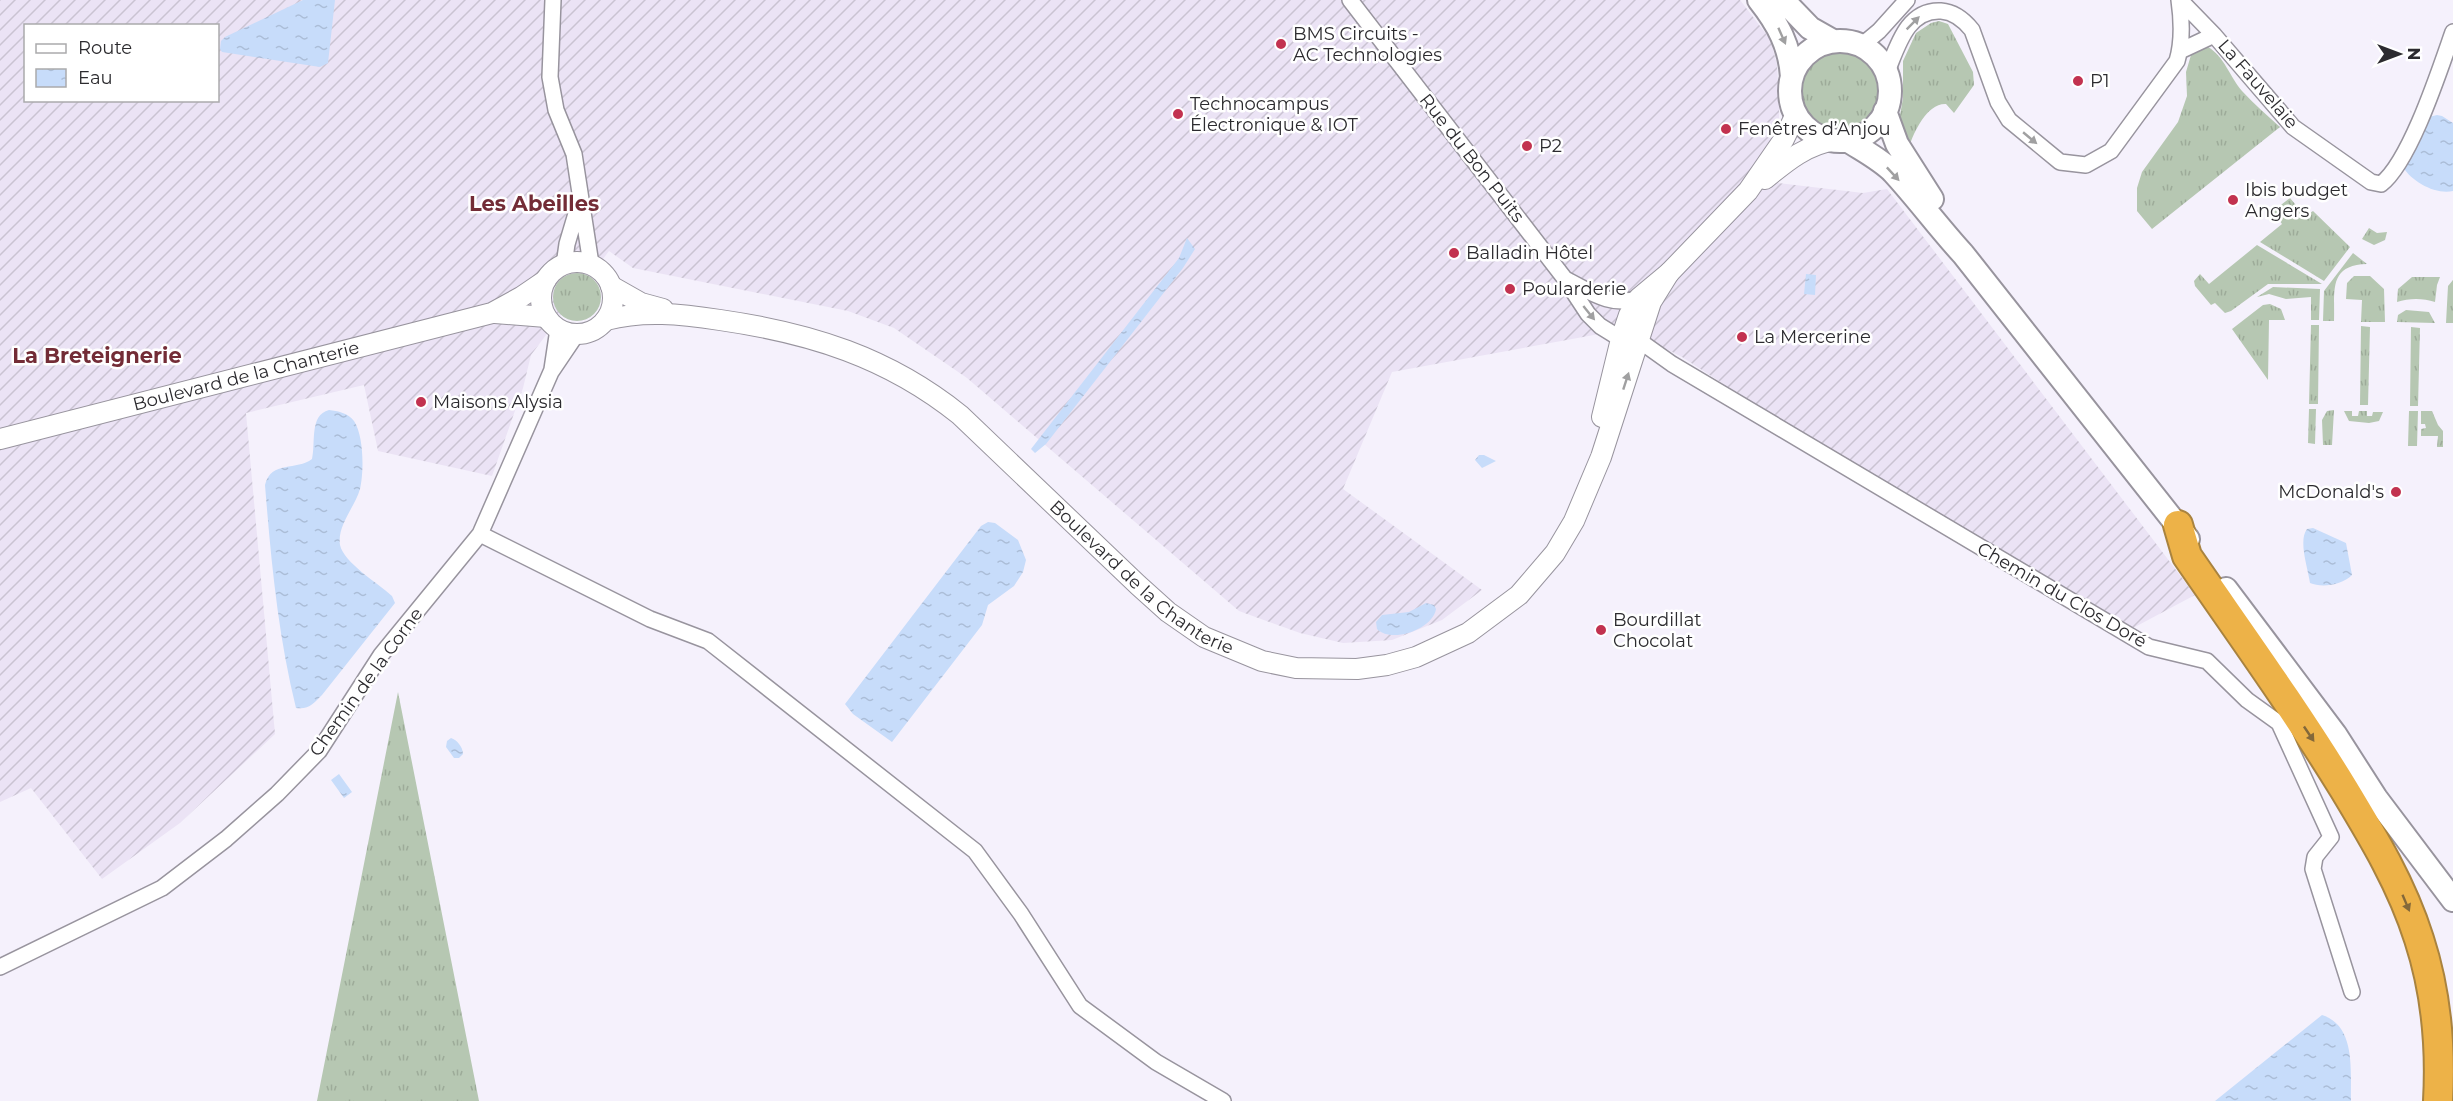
<svg xmlns="http://www.w3.org/2000/svg" width="2453" height="1101" font-family="Montserrat,sans-serif">
  <style>
    .industrial { fill: url(#industrial-furrows); fill-rule: evenodd }
    .grass { fill: url(#grass-tufts) }
    .water { fill: url(#water-ripples) }
    .lines { fill: none; stroke-linecap: round; stroke-linejoin: round }
    .minor-casing { stroke: #98949e; stroke-width: 18 }
    .tertiary-casing { stroke: #98949e; stroke-width: 22 }
    .secondary-casing { stroke: #98949e; stroke-width: 26 }
    .motorway-casing { stroke: #a9833f; stroke-width: 32 }
    .minor { stroke: #fff; stroke-width: 15 }
    .tertiary { stroke: #fff; stroke-width: 20 }
    .secondary { stroke: #fff; stroke-width: 22 }
    .motorway { stroke: #edb248; stroke-width: 28 }
    .oneway { fill: #a0a0a1 }
    .oneway2 { fill: #83683a }
    .poi-dot { fill: #c2324f; stroke: #fff; stroke-width: 2 }
    .labels { text-anchor: middle; stroke-width: 5; stroke-linejoin: round; paint-order: stroke }
    .poi-label { font-size: 18px; fill: #2c2b2f; stroke: #fff; text-anchor: start }
    .street-label { font-size: 18px; fill: #2c2b2f; stroke: #fff }
    .quarter-label { font-size: 21px; font-weight: bold; fill: #732c36; stroke: #fff }
  </style>
  <defs>
    <pattern id="industrial-furrows" width="10" height="10" patternUnits="userSpaceOnUse" patternTransform="scale(1.5)"><rect width="10" height="10" fill="#ebe3f5"/><path d="M-1 1l2-2M0 10L10 0M9 11l2-2" fill="none" stroke="#cac3d2"/></pattern>
    <pattern id="grass-tufts" width="24" height="20" patternUnits="userSpaceOnUse" patternTransform="scale(1.5)"><rect width="24" height="20" fill="#b6c7b2"/><path d="M3 7l-1-3M5 7V3M7 7l1-3M15 17l-1-3M17 17v-4M19 17l1-3" fill="none" stroke="#9dab99"/></pattern>
    <pattern id="water-ripples" width="26" height="14" patternUnits="userSpaceOnUse" patternTransform="scale(1.5)"><rect width="26" height="14" fill="#c7dcfa"/><path d="M2 4q2-2 4 0t4 0M15 11q2-2 4 0t4 0" fill="none" stroke="#abbdd7"/></pattern>
  </defs>
  <rect width="100%" height="100%" fill="#f5f1fc"/>
  <!-- industrial -->
  <path class="industrial" d="M 0,0 L 1740,0 L 1770,39 L 1777,64 L 1779,102 L 1779,124 L 1765,151 L 1744,179 L 1863,193 L 1887,189 L 2195,595 L 2133,628 L 1994,560 L 1682,357 L 1627,329 L 1392,372 L 1343,489 L 1482,590 L 1442,620 L 1392,640 L 1343,643 L 1300,633 L 1239,611 L 967,378 L 894,328 L 848,311 L 633,268 L 609,251 L 531,355 L 523,388 L 492,476 L 378,451 L 364,385 L 246,413 L 275,734 L 180,823 L 102,879 L 31,788 L 0,802 ZM 26,26 L 218,26 L 218,100 L 26,100 Z"/>
  <!-- grass -->
  <path class="grass" d="M 1939,21 L 1948,24 L 1973,72 L 1974,85 L 1954,113 L 1946,104 C 1927,103 1914,132 1909,147 L 1899,121 L 1903,98 L 1903,61 L 1916,33 L 1931,23 Z
    M 2208,47 C 2224,56 2230,77 2242,91 C 2254,104 2267,115 2280,127 L 2152,229 L 2137,211 L 2137,188 L 2142,172 L 2178,122 L 2187,96 L 2186,72 L 2191,55 L 2200,49 Z
    M1799 90a41 41 0 1 1 82 0a41 41 0 1 1-82 0Z
    M 2290,198 L 2305,216 L 2313,211 L 2350,247 L 2324,281 L 2260,242 L 2282,224 L 2273,211 Z
    M 2369,228 L 2377,233 L 2387,232 L 2385,240 L 2374,245 L 2362,239 Z
    M 2257,245 L 2322,284 L 2268,284 L 2231,311 L 2225,313 L 2215,303 L 2211,305 L 2195,286 L 2194,281 L 2200,274 L 2209,284 Z
    M 2353,253 L 2367,264 C 2328,265 2335,291 2334,321 L 2323,321 L 2324,291 Z
    M553 297a24 24 0 1 1 48 0a24 24 0 1 1-48 0Z
    M 2354,276 L 2370,276 L 2384,289 L 2385,322 L 2361,322 L 2362,300 L 2346,299 L 2347,283 Z
    M 2412,277 L 2440,277 L 2437,285 L 2435,302 C 2423,298 2409,298 2397,302 L 2398,289 Z
    M 2453,280 L 2453,323 L 2446,323 L 2448,286 Z
    M 2273,287 L 2320,289 L 2319,320 L 2311,320 L 2311,297 L 2286,299 L 2269,294 L 2257,297 Z
    M 2270,304 L 2281,309 L 2285,320 L 2269,320 L 2268,380 L 2232,329 L 2263,305 Z
    M 2406,310 L 2429,312 L 2435,323 L 2397,322 L 2398,315 Z
    M 2311,325 L 2319,325 L 2318,404 L 2309,404 Z
    M 2361,326 L 2370,327 L 2368,405 L 2360,405 Z
    M 2411,327 L 2420,328 L 2418,406 L 2410,406 Z
    M 2309,409 L 2316,409 L 2315,444 L 2308,443 Z
    M 2334,410 L 2332,445 L 2323,445 L 2322,420 L 2327,411 Z
    M 2344,411 L 2352,411 L 2352,416 L 2358,416 L 2359,411 L 2367,411 L 2367,416 L 2372,416 L 2373,412 L 2383,412 L 2379,421 L 2369,423 L 2349,421 Z
    M 2409,411 L 2418,411 L 2417,446 L 2408,446 Z
    M 2421,411 L 2432,411 L 2438,425 L 2443,431 L 2443,447 L 2437,447 L 2438,436 L 2421,436 L 2421,429 L 2426,428 L 2425,424 L 2421,424 Z
    M 398,692 L 479,1101 L 317,1101 Z"/>
  <!-- water -->
  <path class="water" d="M 303,0 L 335,0 L 328,63 L 320,67 L 222,52 L 220,49 L 221,41 L 225,37 Z
    M 2437,115 L 2442,116 L 2453,123 L 2453,191 C 2436,195 2412,182 2403,167 L 2429,117 Z
    M 1187,238 L 1195,249 L 1183,268 L 1046,444 L 1035,453 L 1031,449 L 1179,258 Z
    M 1806,274 L 1816,275 L 1815,295 L 1804,294 Z
    M 329,410 C 338,411 348,413 354,421 C 364,436 364,472 360,489 C 355,507 337,525 340,545 C 344,563 378,583 392,596 L 395,603 L 322,695 C 314,703 309,710 296,708 C 278,635 271,560 265,485 C 271,460 297,471 312,459 C 316,443 309,415 329,410 Z
    M 1479,455 L 1484,455 L 1496,461 L 1482,468 L 1475,460 Z
    M 988,522 L 995,523 L 1018,540 L 1026,560 L 1023,572 L 1014,586 L 988,605 L 982,625 L 892,742 L 853,714 L 845,704 L 981,526 Z
    M 2313,528 L 2346,543 L 2352,575 C 2342,585 2322,588 2310,583 C 2308,568 2298,541 2307,529 Z
    M 1426,603 L 1434,605 L 1436,609 C 1433,629 1392,644 1377,629 L 1376,622 L 1382,615 L 1409,612 Z
    M 451,738 C 457,740 463,747 463,754 L 459,758 L 454,758 L 446,747 L 447,741 Z
    M 339,774 L 352,792 L 344,798 L 331,780 Z
    M 2322,1015 C 2357,1026 2350,1073 2351,1101 L 2215,1101 Z"/>
  <g class="lines">
    <!-- minor casing -->
    <g class="minor-casing">
      <path id="minor" d="M 553,0 L 550,77 L 556,110 L 574,154 L 591,264
        M 1350,0 L 1565,279 L 1588,314 L 1600,326 L 1621,339 L 1644,344 L 1672,364 L 2149,647 L 2207,661 L 2247,700 L 2279,723 L 2331,837 L 2315,857 L 2313,869 L 2352,992
        M 2180,0 L 2214,35 L 2293,127 L 2371,182 L 2381,184 C 2410,162 2440,69 2453,32
        M 1861,46 L 1879,31 L 1907,0
        M 2180,51 L 2214,35
        M 1886,74 C 1897,49 1906,9 1941,11 C 1955,12 1964,20 1972,30 L 1998,102 L 2009,120 L 2060,162 L 2086,165 L 2111,151 L 2177,61 C 2183,41 2182,21 2179,0
        M 564,265 L 567,244 L 578,207
        M 1567,280 C 1590,292 1613,308 1639,298
        M 552,369 L 558,329
        M 480,534 L 650,619 L 708,641 L 975,851 L 1021,914 L 1080,1006 L 1156,1062 L 1223,1101
        M 0,967 L 162,888 L 226,839 L 277,794 L 319,751 L 381,655 L 480,534 L 551,372 L 576,335"/>
    </g>
    <!-- tertiary casing -->
    <g class="tertiary-casing">
      <g id="tertiary">
        <path d="M 1765,179 C 1787,161 1806,145 1835,140"/>
        <circle cx="577" cy="298" r="36"/>
        <path d="M 611,286 L 641,303 L 663,309"/>
        <path d="M 495,313 L 546,317"/>
        <path id="s1" d="M 606,320 C 643,310 681,314 720,320 C 810,333 888,357 960,415 L 1138,585 L 1168,612 L 1204,637 L 1262,661 L 1296,668 L 1357,669 L 1387,665 L 1416,657 L 1468,633 L 1519,595 L 1555,553 L 1574,521 L 1601,457 L 1651,302 L 1669,273"/>
        <path d="M 1602,417 L 1621,339 L 1629,315 L 1639,298 L 1669,273 L 1748,191 L 1784,139 L 1796,114"/>
        <path id="s2" d="M 0,439 L 492,313 L 521,297 L 546,280"/>
      </g>
    </g>
    <!-- secondary casing -->
    <g class="secondary-casing">
      <path id="secondary" d="M 1759,0 C 1778,24 1790,46 1792,77
        M 1783,0 L 1810,28 L 1833,41
        M1790 91a50 50 0 1 1 100 0a50 50 0 1 1-100 0Z
        M 1885,111 L 1897,144 L 1932,199
        M 1847,140 C 1862,150 1880,159 1893,172 C 1917,198 1939,228 1963,254 L 2188,539
        M 2226,589 L 2335,734 L 2376,798 L 2453,900"/>
    </g>
    <!-- motorway casing -->
    <g class="motorway-casing">
      <path id="motorway" d="M 2178,525 L 2187,556 C 2240,633 2295,709 2344,789 C 2373,837 2402,885 2419,939 C 2436,991 2441,1047 2438,1101"/>
    </g>
    <!-- minor -->
    <use href="#minor" class="minor"/>
    <!-- tertiary -->
    <use href="#tertiary" class="tertiary"/>
    <!-- secondary -->
    <use href="#secondary" class="secondary"/>
    <!-- motorway -->
    <use href="#motorway" class="motorway"/>
  </g>
  <!-- one-way arrows -->
  <defs><path id="oneway-solid" d="M-6-.8H1V-3.2L6.5 0L1 3.2V.8H-6Z" transform="scale(1.5)"/></defs>
  <g class="oneway">
    <use href="#oneway-solid" transform="translate(1913 23) rotate(-45)"/>
    <use href="#oneway-solid" transform="translate(1782 36) rotate(66)"/>
    <use href="#oneway-solid" transform="translate(2030 138) rotate(40)"/>
    <use href="#oneway-solid" transform="translate(1893 174) rotate(47)"/>
    <use href="#oneway-solid" transform="translate(1589 313) rotate(51)"/>
    <use href="#oneway-solid" transform="translate(1626 381) rotate(-72)"/>
  </g>
  <g class="oneway2">
    <use href="#oneway-solid" transform="translate(2309 734) rotate(56)"/>
    <use href="#oneway-solid" transform="translate(2406 903) rotate(67)"/>
  </g>
  <!-- markers -->
  <g class="poi-dot">
    <circle cx="1281" cy="44" r="6"/>
    <circle cx="2078" cy="81" r="6"/>
    <circle cx="1178" cy="114" r="6"/>
    <circle cx="1726" cy="129" r="6"/>
    <circle cx="1527" cy="146" r="6"/>
    <circle cx="2233" cy="200" r="6"/>
    <circle cx="1454" cy="253" r="6"/>
    <circle cx="1510" cy="289" r="6"/>
    <circle cx="1742" cy="337" r="6"/>
    <circle cx="421" cy="402" r="6"/>
    <circle cx="2396" cy="492" r="6"/>
    <circle cx="1601" cy="630" r="6"/>
  </g>
  <g class="labels">
    <!-- poi labels -->
    <g class="poi-label">
      <text x="1293" y="40">BMS Circuits -<tspan x="1293" dy="21">AC Technologies</tspan></text>
      <text x="2090" y="87">P1</text>
      <text x="1190" y="110">Technocampus<tspan x="1190" dy="21">Électronique &amp; IOT</tspan></text>
      <text x="1738" y="135">Fenêtres d’Anjou</text>
      <text x="1539" y="152">P2</text>
      <text x="2245" y="196">Ibis budget<tspan x="2245" dy="21">Angers</tspan></text>
      <text x="1466" y="259">Balladin Hôtel</text>
      <text x="1522" y="295">Poularderie</text>
      <text x="1754" y="343">La Mercerine</text>
      <text x="433" y="408">Maisons Alysia</text>
      <text x="2384" y="498" text-anchor="end">McDonald's</text>
      <text x="1613" y="626">Bourdillat<tspan x="1613" dy="21">Chocolat</tspan></text>
    </g>
    <!-- street labels -->
    <g class="street-label">
      <text transform="translate(2258 84) rotate(49)" y="6">La Fauvelaie</text>
      <text transform="translate(1472 158) rotate(52)" y="6">Rue du Bon Puits</text>
      <text dy="6" stroke="none"><textPath href="#s2" startOffset="254">Boulevard de la Chanterie</textPath></text>
      <text dy="6" stroke="none"><textPath href="#s1" startOffset="621">Boulevard de la Chanterie</textPath></text>
      <text transform="translate(2062 595) rotate(30)" y="6">Chemin du Clos Doré</text>
      <text transform="translate(366 682) rotate(-54)" y="6">Chemin de la Corne</text>
    </g>
    <!-- quarter labels -->
    <g class="quarter-label">
      <text x="534" y="211">Les Abeilles</text>
      <text x="97" y="363">La Breteignerie</text>
    </g>
  </g>
  <!-- legend -->
  <rect x="24" y="24" width="195" height="78" fill="#ffffff" stroke="#abaaac" stroke-width="1.5"/>
  <rect x="36" y="44" width="30" height="9" fill="#ffffff" stroke="#abaaac" stroke-width="1.5"/>
  <text x="78" y="54" font-size="18" fill="#2c2b2f">Route</text>
  <rect x="36" y="69" width="30" height="18" fill="url(#water-ripples)" stroke="#abaaac" stroke-width="1.5"/>
  <text x="78" y="84" font-size="18" fill="#2c2b2f">Eau</text>
  <!-- north arrow -->
  <g transform="translate(2399 54) rotate(90)" stroke="#ffffff" stroke-width="4.5" paint-order="stroke">
  <path d="M0-4.5L10 22L0 15L-10 22Z" fill="#2c2b2f"/>
  <text y="-9" font-size="16" font-weight="bold" text-anchor="middle" fill="#2c2b2f">N</text>
  </g>
</svg>
